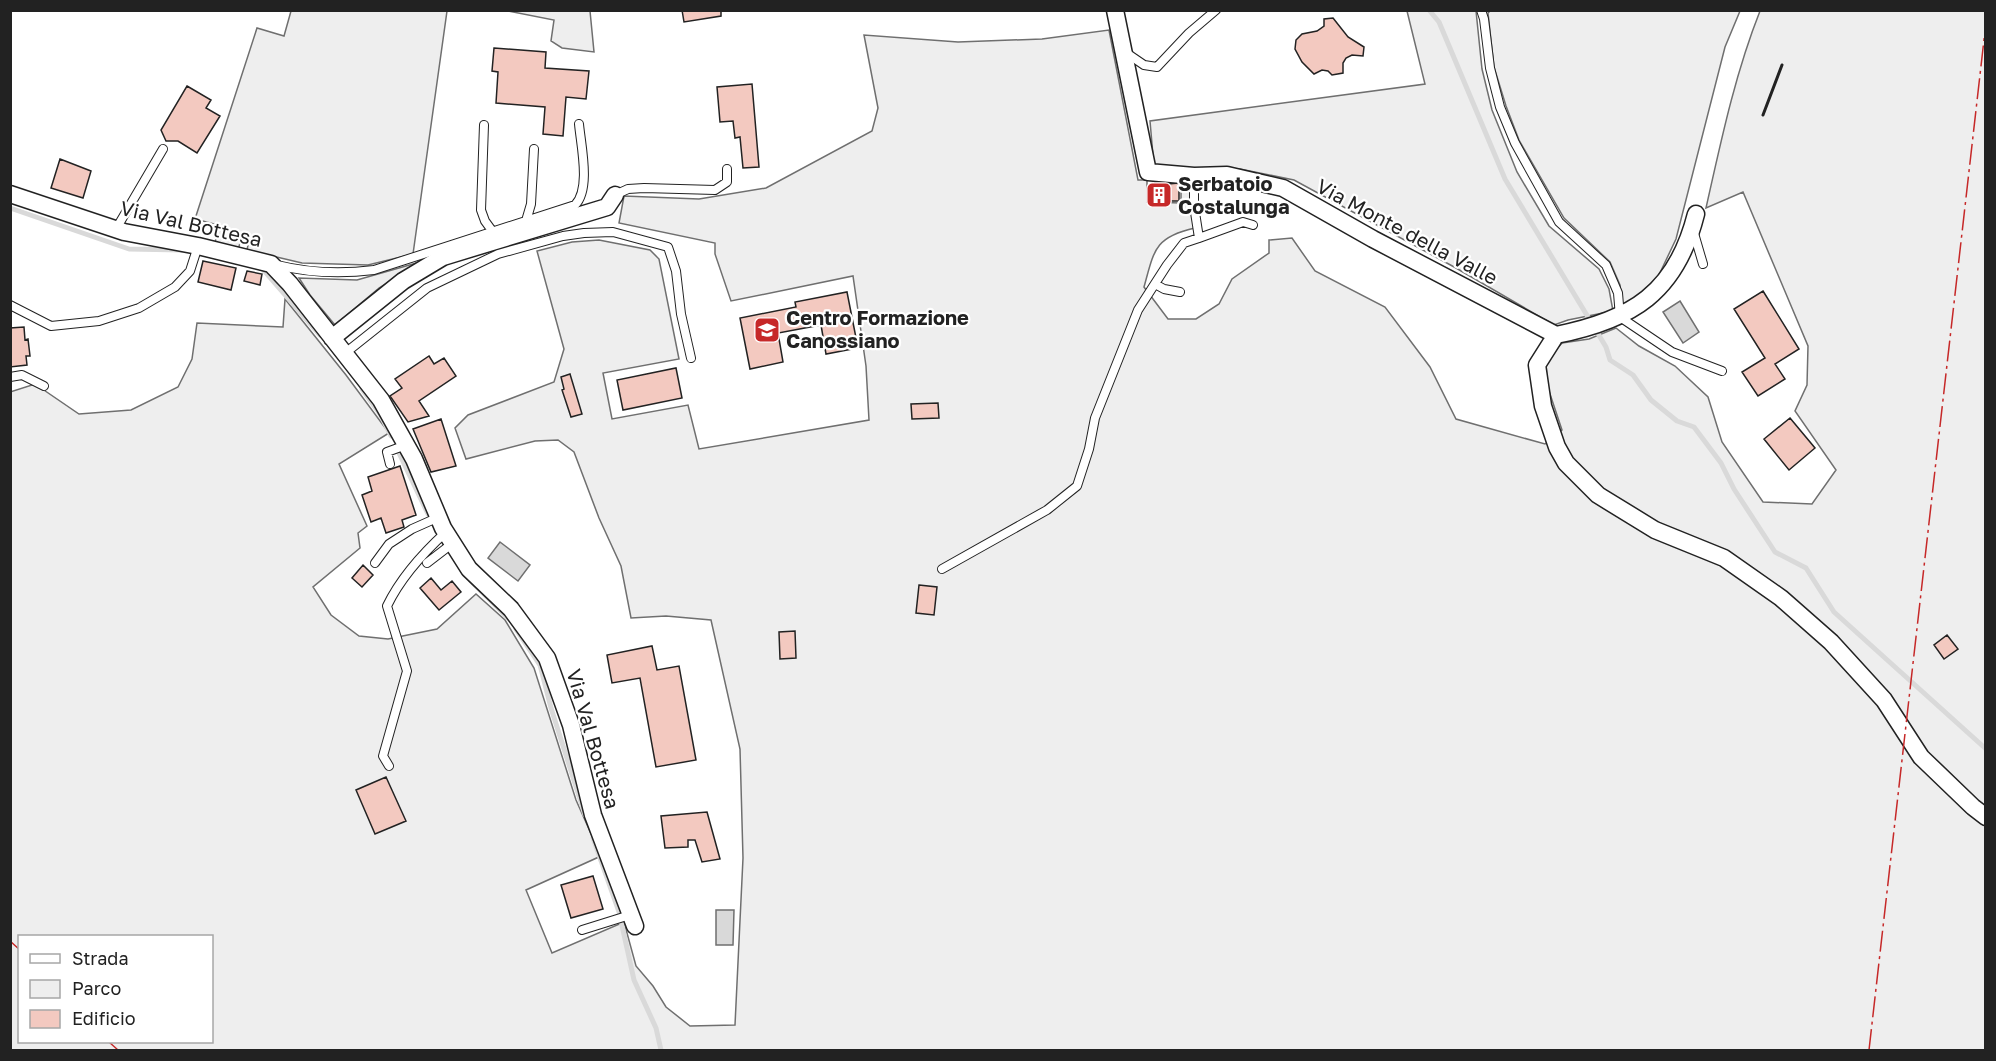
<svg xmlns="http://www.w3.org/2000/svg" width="1996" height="1061" font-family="'Golos Text',sans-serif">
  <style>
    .green { fill: #eee; stroke: #6f6f6f; stroke-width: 1.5; fill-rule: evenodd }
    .water { fill: #d9d9d9; stroke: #6f6f6f; stroke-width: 1.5 }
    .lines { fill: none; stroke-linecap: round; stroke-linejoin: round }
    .stream { stroke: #d9d9d9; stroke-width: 5 }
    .building { fill: #f3c9c0; stroke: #222; stroke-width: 1.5 }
    .service-casing { stroke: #222; stroke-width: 10 }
    .minor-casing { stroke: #222; stroke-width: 19 }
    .service { stroke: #fff; stroke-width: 8 }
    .minor { stroke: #fff; stroke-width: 16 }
    .wall { stroke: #222; stroke-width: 3 }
    .power { stroke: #c62828; stroke-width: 1.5; stroke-dasharray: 21 4.5 3 4.5; stroke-linecap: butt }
    .labels { text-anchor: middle; stroke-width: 4.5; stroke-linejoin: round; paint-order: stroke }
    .poi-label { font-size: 20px; font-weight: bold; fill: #222; stroke: #fff; text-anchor: start }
    .street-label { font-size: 20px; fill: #222; stroke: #fff }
  </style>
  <rect width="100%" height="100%" fill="#fff"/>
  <!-- green -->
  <path class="green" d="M 1491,10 L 1740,11 L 1725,47 L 1676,239 L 1658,277 L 1623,310 L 1620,285 L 1610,262 L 1564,218 L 1519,140 L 1506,106 L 1494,67 L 1488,13 Z
    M 291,11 L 447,11 L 413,254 L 368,265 L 302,263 L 247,250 L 248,245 L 240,243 L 238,250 L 215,244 L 218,225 L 195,219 L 257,28 L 284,36 Z
    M 508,11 L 590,11 L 594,52 L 562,48 L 551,41 L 554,20 Z
    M 1407,11 L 1476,11 L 1482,69 L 1492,110 L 1517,172 L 1549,226 L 1599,269 L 1609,289 L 1613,311 L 1568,320 L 1554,325 L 1456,268 L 1294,180 L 1240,169 L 1181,170 L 1154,167 L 1150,121 L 1425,84 Z
    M 1760,11 L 1985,11 L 1985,1050 L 11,1050 L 10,392 L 35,384 L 79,414 L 131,410 L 178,387 L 192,359 L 197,323 L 283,327 L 285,299 L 346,375 L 389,433 L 339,464 L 367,526 L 358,533 L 360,548 L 313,587 L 331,615 L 359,636 L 388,639 L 437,629 L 476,594 L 505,620 L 534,668 L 576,800 L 601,856 L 526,890 L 552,953 L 624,922 L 636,966 L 653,986 L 666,1007 L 690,1026 L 735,1025 L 743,858 L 740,749 L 711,620 L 666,616 L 631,618 L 621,566 L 599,518 L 574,452 L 558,440 L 535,441 L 466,459 L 455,428 L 468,415 L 554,382 L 564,349 L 537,251 L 572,242 L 599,240 L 650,250 L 659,259 L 679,359 L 603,373 L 612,419 L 688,405 L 699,449 L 869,420 L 866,366 L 853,276 L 731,301 L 715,254 L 715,243 L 619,223 L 624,196 L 699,199 L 766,188 L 872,131 L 878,108 L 864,35 L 958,42 L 1042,39 L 1109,30 L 1138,180 L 1147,180 L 1147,202 L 1181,203 L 1181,181 L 1191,181 L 1195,228 C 1154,237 1154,251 1144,287 L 1168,319 L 1196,319 L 1219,304 L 1232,279 L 1269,253 L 1269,240 L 1292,238 L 1315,271 L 1385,307 L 1430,367 L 1456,419 L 1545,444 L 1562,430 L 1547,385 L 1546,361 L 1562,343 L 1589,339 L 1616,328 L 1639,346 L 1675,366 L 1708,397 L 1722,442 L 1763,502 L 1812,504 L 1836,470 L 1795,411 L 1807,385 L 1808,346 L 1743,192 L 1706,208 C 1721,141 1735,74 1760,11 ZM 20,936 L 212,936 L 212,1042 L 20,1042 Z
    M 420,262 L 379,288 L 335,325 L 310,295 L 299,278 L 357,280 Z"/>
  <!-- water -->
  <path class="water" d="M 1680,301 L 1699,332 L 1683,343 L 1663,312 Z
    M 500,542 L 530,565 L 518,581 L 488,558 Z
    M 716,910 L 734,910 L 733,945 L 716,945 Z"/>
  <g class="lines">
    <!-- stream -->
    <path class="stream" d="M 1429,10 L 1439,22 L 1505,179 L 1606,347 L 1610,360 L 1633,375 L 1651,400 L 1677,421 L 1694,427 L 1721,463 L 1734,489 L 1775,552 L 1806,568 L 1834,612 L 1986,749
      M 10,208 L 129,249 L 182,250
      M 261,267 L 320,335
      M 362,389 L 380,414 L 391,436
      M 399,453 L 428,514
      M 471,581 L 509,619
      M 516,629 L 540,665 L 551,708 L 585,815
      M 593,838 L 619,912 L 634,980 L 656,1028 L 661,1050"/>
  </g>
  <!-- building -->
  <path class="building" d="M 682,10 L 721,10 L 721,16 L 684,22 Z
    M 1333,18 L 1348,37 L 1364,47 L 1363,56 L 1352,55 L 1346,58 L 1343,63 L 1343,73 L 1332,75 L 1328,71 L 1322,70 L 1314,74 L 1302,62 L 1295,49 L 1296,40 L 1302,34 L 1317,31 L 1324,26 L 1324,19 Z
    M 494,48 L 546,52 L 545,68 L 589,71 L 586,99 L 566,97 L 563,136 L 543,134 L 545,107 L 496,103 L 498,72 L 492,71 Z
    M 752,84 L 759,167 L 743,168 L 740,137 L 735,138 L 733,121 L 720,122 L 717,87 Z
    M 187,86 L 211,100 L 206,108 L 220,116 L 197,153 L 178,141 L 166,141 L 161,130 Z
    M 60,159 L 91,171 L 83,198 L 51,188 Z
    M 1155,183 L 1168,184 L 1168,201 L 1149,201 L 1149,189 L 1155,189 Z
    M 1179,183 L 1179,201 L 1168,201 L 1168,184 Z
    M 203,261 L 236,268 L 231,290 L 198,282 Z
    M 247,271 L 262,274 L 260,285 L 244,281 Z
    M 1763,291 L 1799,349 L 1775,364 L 1785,379 L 1758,396 L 1742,372 L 1765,358 L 1734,309 Z
    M 847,292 L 858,348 L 826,354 L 821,325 L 778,333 L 783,362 L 750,369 L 740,318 L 796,307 L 795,302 Z
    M 24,327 L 25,340 L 28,339 L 30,356 L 26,356 L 27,365 L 10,367 L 10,328 Z
    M 429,356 L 434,364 L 444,358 L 456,376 L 419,401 L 429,416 L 408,422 L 390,396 L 402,388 L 395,379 Z
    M 676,368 L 682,398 L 623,410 L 617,380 Z
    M 570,374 L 582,414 L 571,417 L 562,390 L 564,389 L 561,377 Z
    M 938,403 L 939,418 L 912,419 L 911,404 Z
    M 1790,418 L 1815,448 L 1789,470 L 1764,439 Z
    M 441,419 L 456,466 L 431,472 L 413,429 Z
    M 400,466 L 416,515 L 402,520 L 404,527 L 386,533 L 381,518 L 371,522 L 362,495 L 372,491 L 368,477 Z
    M 363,565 L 373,575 L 362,587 L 352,578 Z
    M 431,578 L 441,590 L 452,581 L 461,592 L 439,610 L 420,588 Z
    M 919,585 L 937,587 L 934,615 L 916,613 Z
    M 795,631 L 796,658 L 780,659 L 779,632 Z
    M 1947,635 L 1958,649 L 1944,659 L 1934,645 Z
    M 652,646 L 657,670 L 679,666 L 696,760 L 656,767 L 640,678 L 612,683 L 607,655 Z
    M 386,777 L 406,821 L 375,834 L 356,790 Z
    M 707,812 L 720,859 L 702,862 L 695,840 L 688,840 L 688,847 L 665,848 L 661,816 Z
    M 593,876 L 603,909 L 571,918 L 561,885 Z"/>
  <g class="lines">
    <!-- service casing -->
    <g class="service-casing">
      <path id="service" d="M 1481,10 L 1484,19 L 1490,68 L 1500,107 L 1515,143 L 1559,222 L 1606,265 L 1618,293 L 1620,317 L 1672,352 L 1722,371
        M 1125,52 L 1144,65 L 1157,67 L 1189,33 L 1216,10
        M 484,125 L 481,210 L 485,221 L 493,232
        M 1194,176 L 1194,206 L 1199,238 L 1243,222 L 1253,225
        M 615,195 L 628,189 L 644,188 L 715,190 L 727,182 L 727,169
        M 526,221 L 531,204 L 534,149
        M 116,229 L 163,149
        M 1693,230 L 1703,264
        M 277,265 C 309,273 342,274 374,270 L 575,205 C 591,189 581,146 579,124
        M 1155,284 L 1164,289 L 1180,292
        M 10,305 L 51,326 L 99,321 L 139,308 L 175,287 L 190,271 L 198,246
        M 344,354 L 427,288 L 498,254 L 563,236 L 584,233 L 613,232 L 668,247 L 676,271 L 681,314 L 691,358
        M 10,377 L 22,375 L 44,386
        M 390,464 L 387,452 L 406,445
        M 375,563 L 389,544 L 412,529 L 439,517
        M 427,563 L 453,543
        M 942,569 L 1047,510 L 1077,486 L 1089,449 L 1095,418 L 1138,310 L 1167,265 L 1184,243 L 1199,238
        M 389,766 L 383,756 L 407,671 L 387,606 C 401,577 423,553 446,532
        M 582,930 L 630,915"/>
    </g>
    <!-- minor casing -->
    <g class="minor-casing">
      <path id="minor" d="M 1115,10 L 1148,172 L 1194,176 L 1227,175 L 1283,188 L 1373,239 L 1556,335 C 1632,320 1676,293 1696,214
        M 10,194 L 124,232 L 198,246 L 271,264 L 290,284 L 381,400 L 414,459 L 443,528 L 469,569 L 511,609 L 547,658 L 571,725 L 593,815 L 635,926
        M 1556,335 L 1537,365 L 1543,406 L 1557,447 L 1566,463 L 1598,495 L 1655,530 L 1724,558 L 1781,598 L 1831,642 L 1884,700 L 1921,757 L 1973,807 L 1986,817
        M 332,338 L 403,281 L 443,257 L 607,207 L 615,195"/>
    </g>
    <!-- service -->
    <use href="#service" class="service"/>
    <!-- minor -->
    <use href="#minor" class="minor"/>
    <!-- wall -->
    <path class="wall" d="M 1763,115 L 1782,65"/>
    <!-- power -->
    <path class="power" d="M 10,941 L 20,950
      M 109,1042 L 118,1050
      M 1869,1050 L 1986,22"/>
  </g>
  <!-- icons -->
  <defs>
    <g id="building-square" transform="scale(1.35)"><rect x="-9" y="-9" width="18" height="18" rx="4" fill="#c62828" stroke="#fff"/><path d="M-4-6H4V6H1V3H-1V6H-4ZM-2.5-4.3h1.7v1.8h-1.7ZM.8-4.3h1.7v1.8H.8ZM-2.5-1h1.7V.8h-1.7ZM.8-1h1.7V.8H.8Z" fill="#fff"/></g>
    <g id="school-square" transform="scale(1.35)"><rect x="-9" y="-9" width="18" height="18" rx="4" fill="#c62828" stroke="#fff"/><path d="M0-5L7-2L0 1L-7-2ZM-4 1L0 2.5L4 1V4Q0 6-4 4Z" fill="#fff"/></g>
  </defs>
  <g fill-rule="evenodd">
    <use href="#building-square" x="1159" y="195"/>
    <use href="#school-square" x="767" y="330"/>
  </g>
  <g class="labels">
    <!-- poi labels -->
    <g class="poi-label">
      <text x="1178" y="191">Serbatoio<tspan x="1178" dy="23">Costalunga</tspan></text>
      <text x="786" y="325">Centro Formazione<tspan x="786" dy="23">Canossiano</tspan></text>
    </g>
    <!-- street labels -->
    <g class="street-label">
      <text transform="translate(191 224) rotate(13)" y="7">Via Val Bottesa</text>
      <text transform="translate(1407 232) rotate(28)" y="7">Via Monte della Valle</text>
      <text transform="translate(593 739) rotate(74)" y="7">Via Val Bottesa</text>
    </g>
  </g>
  <!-- border -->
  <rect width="1996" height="1061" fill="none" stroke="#222222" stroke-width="24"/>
  <!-- legend -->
  <rect x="18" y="935" width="195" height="108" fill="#ffffff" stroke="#a7a7a7" stroke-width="1.5"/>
  <rect x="30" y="954" width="30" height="9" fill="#ffffff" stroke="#a7a7a7" stroke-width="1.5"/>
  <text x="72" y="965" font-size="18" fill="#222222">Strada</text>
  <rect x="30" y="980" width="30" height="18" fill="#eeeeee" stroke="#a7a7a7" stroke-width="1.5"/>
  <text x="72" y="995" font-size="18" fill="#222222">Parco</text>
  <rect x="30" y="1010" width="30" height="18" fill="#f3c9c0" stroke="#a7a7a7" stroke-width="1.5"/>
  <text x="72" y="1025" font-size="18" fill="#222222">Edificio</text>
</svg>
